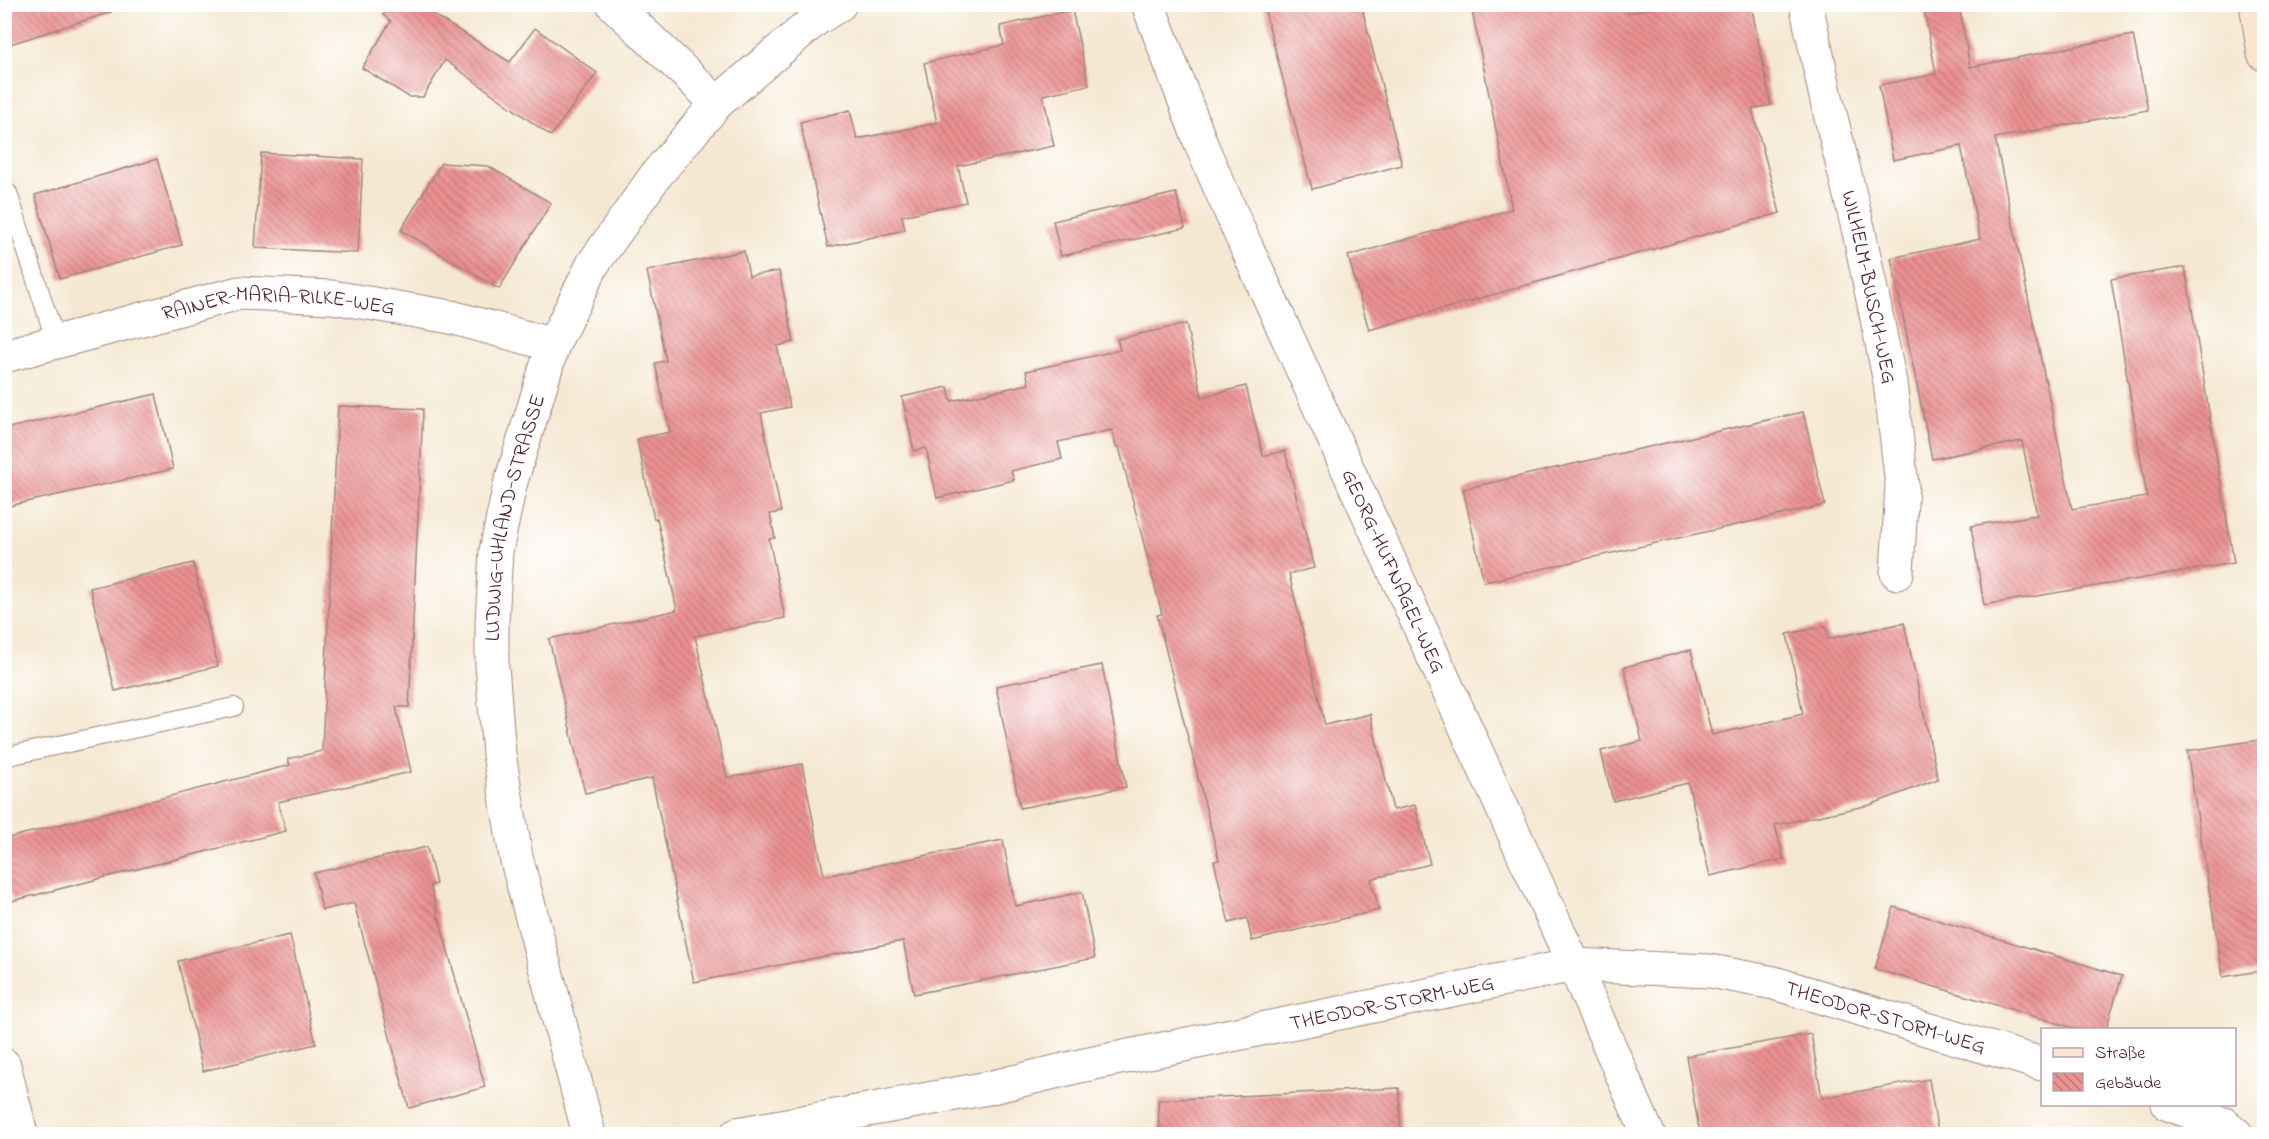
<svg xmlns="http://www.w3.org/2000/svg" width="2269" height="1139" font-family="'Indie Flower',sans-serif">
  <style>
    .building { fill: url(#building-back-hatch) }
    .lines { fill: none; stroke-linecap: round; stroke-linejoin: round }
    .service-casing { stroke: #a0847e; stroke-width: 20 }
    .minor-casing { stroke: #a0847e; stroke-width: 35 }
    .secondary-casing { stroke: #a0847e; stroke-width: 35 }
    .service { stroke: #fff; stroke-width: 18 }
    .minor { stroke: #fff; stroke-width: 33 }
    .secondary { stroke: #fce5cf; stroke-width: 33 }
    .labels { text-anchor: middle; stroke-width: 5; stroke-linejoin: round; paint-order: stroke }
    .street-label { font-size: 21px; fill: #4a1f2b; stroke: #fff }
  </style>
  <defs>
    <pattern id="building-back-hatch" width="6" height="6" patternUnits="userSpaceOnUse" patternTransform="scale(1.5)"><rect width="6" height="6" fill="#eb9191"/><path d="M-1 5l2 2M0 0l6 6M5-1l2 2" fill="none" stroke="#c07677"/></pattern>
  </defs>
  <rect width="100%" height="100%" fill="#fff"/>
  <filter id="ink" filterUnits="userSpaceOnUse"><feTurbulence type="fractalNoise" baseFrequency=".0167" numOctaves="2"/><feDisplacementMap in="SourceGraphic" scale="12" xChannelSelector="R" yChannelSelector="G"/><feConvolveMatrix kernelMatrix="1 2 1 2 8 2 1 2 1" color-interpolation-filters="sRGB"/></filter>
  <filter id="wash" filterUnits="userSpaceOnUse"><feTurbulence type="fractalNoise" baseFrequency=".008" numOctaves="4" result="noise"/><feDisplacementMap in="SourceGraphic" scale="24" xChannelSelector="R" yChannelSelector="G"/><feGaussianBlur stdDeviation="1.35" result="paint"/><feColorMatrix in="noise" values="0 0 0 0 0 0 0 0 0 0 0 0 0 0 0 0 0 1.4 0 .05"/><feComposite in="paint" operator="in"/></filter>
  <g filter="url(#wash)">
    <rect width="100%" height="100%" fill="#f5e8d2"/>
    <g id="blocks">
      <!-- building -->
      <path class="building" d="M 4,4 L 110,4 L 111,12 L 4,46 Z
        M 390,4 L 416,4 L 510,62 L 535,28 L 597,73 L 551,136 L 445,60 L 423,97 L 409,97 L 362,68 L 391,21 L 383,15 Z
        M 1263,4 L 1361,4 L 1402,165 L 1312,189 Z
        M 1503,4 L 1626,4 L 1628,13 L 1670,4 L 1751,4 L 1771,105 L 1752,109 L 1780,213 L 1369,330 L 1348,256 L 1512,209 L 1472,10 Z
        M 1923,4 L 1959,4 L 1970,67 L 2133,35 L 2148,110 L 1995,138 L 2072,509 L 2147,497 L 2111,279 L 2185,267 L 2234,563 L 1984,605 L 1971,526 L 2037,515 L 2022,441 L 1932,459 L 1891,258 L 1980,239 L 1961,146 L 1893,160 L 1879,85 L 1936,74 Z
        M 1072,10 L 1089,85 L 1043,95 L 1054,146 L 958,166 L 966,202 L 902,216 L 905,230 L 828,247 L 800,122 L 850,110 L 857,139 L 937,123 L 924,63 L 1004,45 L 1000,26 Z
        M 261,153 L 363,159 L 358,253 L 255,248 Z
        M 157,159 L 182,245 L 60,279 L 35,195 Z
        M 441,163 L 488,166 L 551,203 L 499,289 L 401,230 Z
        M 1176,193 L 1185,228 L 1061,256 L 1053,221 Z
        M 744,251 L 749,276 L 779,271 L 794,342 L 777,346 L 790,407 L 761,413 L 781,512 L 770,514 L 775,538 L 769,539 L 785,618 L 695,636 L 727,778 L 802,764 L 824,876 L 1003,840 L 1015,906 L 1082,892 L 1095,958 L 914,994 L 903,941 L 694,982 L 652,778 L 585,793 L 549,639 L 677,610 L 657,518 L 654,519 L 637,439 L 670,432 L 655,363 L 666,361 L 647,271 Z
        M 1186,324 L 1202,397 L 1246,386 L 1263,456 L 1285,451 L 1314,568 L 1289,574 L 1325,725 L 1370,714 L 1393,810 L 1415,805 L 1430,864 L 1371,879 L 1379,910 L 1252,941 L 1247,918 L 1229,923 L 1214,861 L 1219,860 L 1157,615 L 1162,614 L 1119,447 L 1116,447 L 1112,430 L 1058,442 L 1062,459 L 1011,471 L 1014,480 L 937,498 L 926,448 L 914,451 L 902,397 L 948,387 L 951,401 L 1029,384 L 1026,371 L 1120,350 L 1117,339 Z
        M 156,394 L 173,469 L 4,507 L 4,429 Z
        M 338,406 L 423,409 L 409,707 L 396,707 L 411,772 L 278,802 L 286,831 L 12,901 L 4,871 L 4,839 L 290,765 L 288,759 L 322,751 Z
        M 1803,412 L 1825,505 L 1484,582 L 1463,489 Z
        M 193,563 L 218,666 L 115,691 L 90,588 Z
        M 1904,623 L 1938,779 L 1870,805 L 1775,825 L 1784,859 L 1710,876 L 1688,783 L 1613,801 L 1601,751 L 1642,741 L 1624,667 L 1691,650 L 1712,735 L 1803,714 L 1787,634 L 1826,626 L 1828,639 Z
        M 1102,665 L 1126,787 L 1020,808 L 996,686 Z
        M 2265,739 L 2265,970 L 2223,977 L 2187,751 Z
        M 427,847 L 436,884 L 430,885 L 485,1087 L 409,1108 L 354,903 L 322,910 L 314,873 Z
        M 1894,907 L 2122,976 L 2106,1029 L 2077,1029 L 1875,969 Z
        M 290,935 L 316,1044 L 203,1071 L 178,961 Z
        M 1811,1034 L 1822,1098 L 1929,1079 L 1938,1134 L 1700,1134 L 1686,1056 Z
        M 1399,1088 L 1401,1134 L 1159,1134 L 1158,1100 Z"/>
    </g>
  </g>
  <g filter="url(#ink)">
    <use href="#blocks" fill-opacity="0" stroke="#a0847e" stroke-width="1.5"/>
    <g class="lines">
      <!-- service casing -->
      <g class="service-casing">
        <path id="service" d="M 4,194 L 8,193 L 56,342
          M 4,757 L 234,707"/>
      </g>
      <!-- minor casing -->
      <g class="minor-casing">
        <g id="minor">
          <path d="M 613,4 L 717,103"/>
          <path id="s1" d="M 1148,4 L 1203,149 L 1240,233 L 1574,965 L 1648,1134"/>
          <path id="s2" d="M 1806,4 L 1826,97 L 1859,232 L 1890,382 L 1902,485 L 1897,573"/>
          <path id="s3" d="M 4,356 L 239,293 L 332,297 L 451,317 L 553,345"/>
          <path d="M 4,1065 L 21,1134"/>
          <path d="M 2168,1104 L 2224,1124 L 2236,1134"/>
          <path id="s4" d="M 589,1134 L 516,857 L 499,754 L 492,666 L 492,622 L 496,551 L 510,485 L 553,345 L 593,264 L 656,175 L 717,103 L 815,20 L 840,4"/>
          <path id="s5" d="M 737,1134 L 988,1088 L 1080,1066 L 1574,965 L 1710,971 L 1774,983 L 2042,1064"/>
        </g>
      </g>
      <!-- secondary casing -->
      <g class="secondary-casing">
        <path id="secondary" d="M 2256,4 L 2264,54"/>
      </g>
      <!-- service -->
      <use href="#service" class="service"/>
      <!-- minor -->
      <use href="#minor" class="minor"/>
      <!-- secondary -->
      <use href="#secondary" class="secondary"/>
    </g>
  </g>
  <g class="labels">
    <!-- street labels -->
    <g class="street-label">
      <text dy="7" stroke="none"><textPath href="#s2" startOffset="290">WILHELM-BUSCH-WEG</textPath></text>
      <text dy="7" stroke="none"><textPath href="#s3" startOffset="282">RAINER-MARIA-RILKE-WEG</textPath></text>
      <text dy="7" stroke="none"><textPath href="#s4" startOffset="630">LUDWIG-UHLAND-STRASSE</textPath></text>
      <text dy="7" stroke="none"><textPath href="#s1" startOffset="618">GEORG-HUFNAGEL-WEG</textPath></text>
      <text dy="7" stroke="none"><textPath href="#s5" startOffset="668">THEODOR-STORM-WEG</textPath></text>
      <text dy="7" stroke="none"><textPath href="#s5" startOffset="1172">THEODOR-STORM-WEG</textPath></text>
    </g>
  </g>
  <!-- margin -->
  <rect width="2269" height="1139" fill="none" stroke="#fff" stroke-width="24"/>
  <!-- legend -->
  <rect x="2041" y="1028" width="195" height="78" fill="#ffffff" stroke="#b7a5aa" stroke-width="1.5"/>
  <rect x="2053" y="1048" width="30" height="9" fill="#fce5cf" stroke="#b7a5aa" stroke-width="1.5"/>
  <text x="2095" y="1058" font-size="18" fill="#4a1f2b">Straße</text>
  <rect x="2053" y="1073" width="30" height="18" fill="url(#building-back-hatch)" stroke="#b7a5aa" stroke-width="1.5"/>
  <text x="2095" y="1088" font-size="18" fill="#4a1f2b">Gebäude</text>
</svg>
